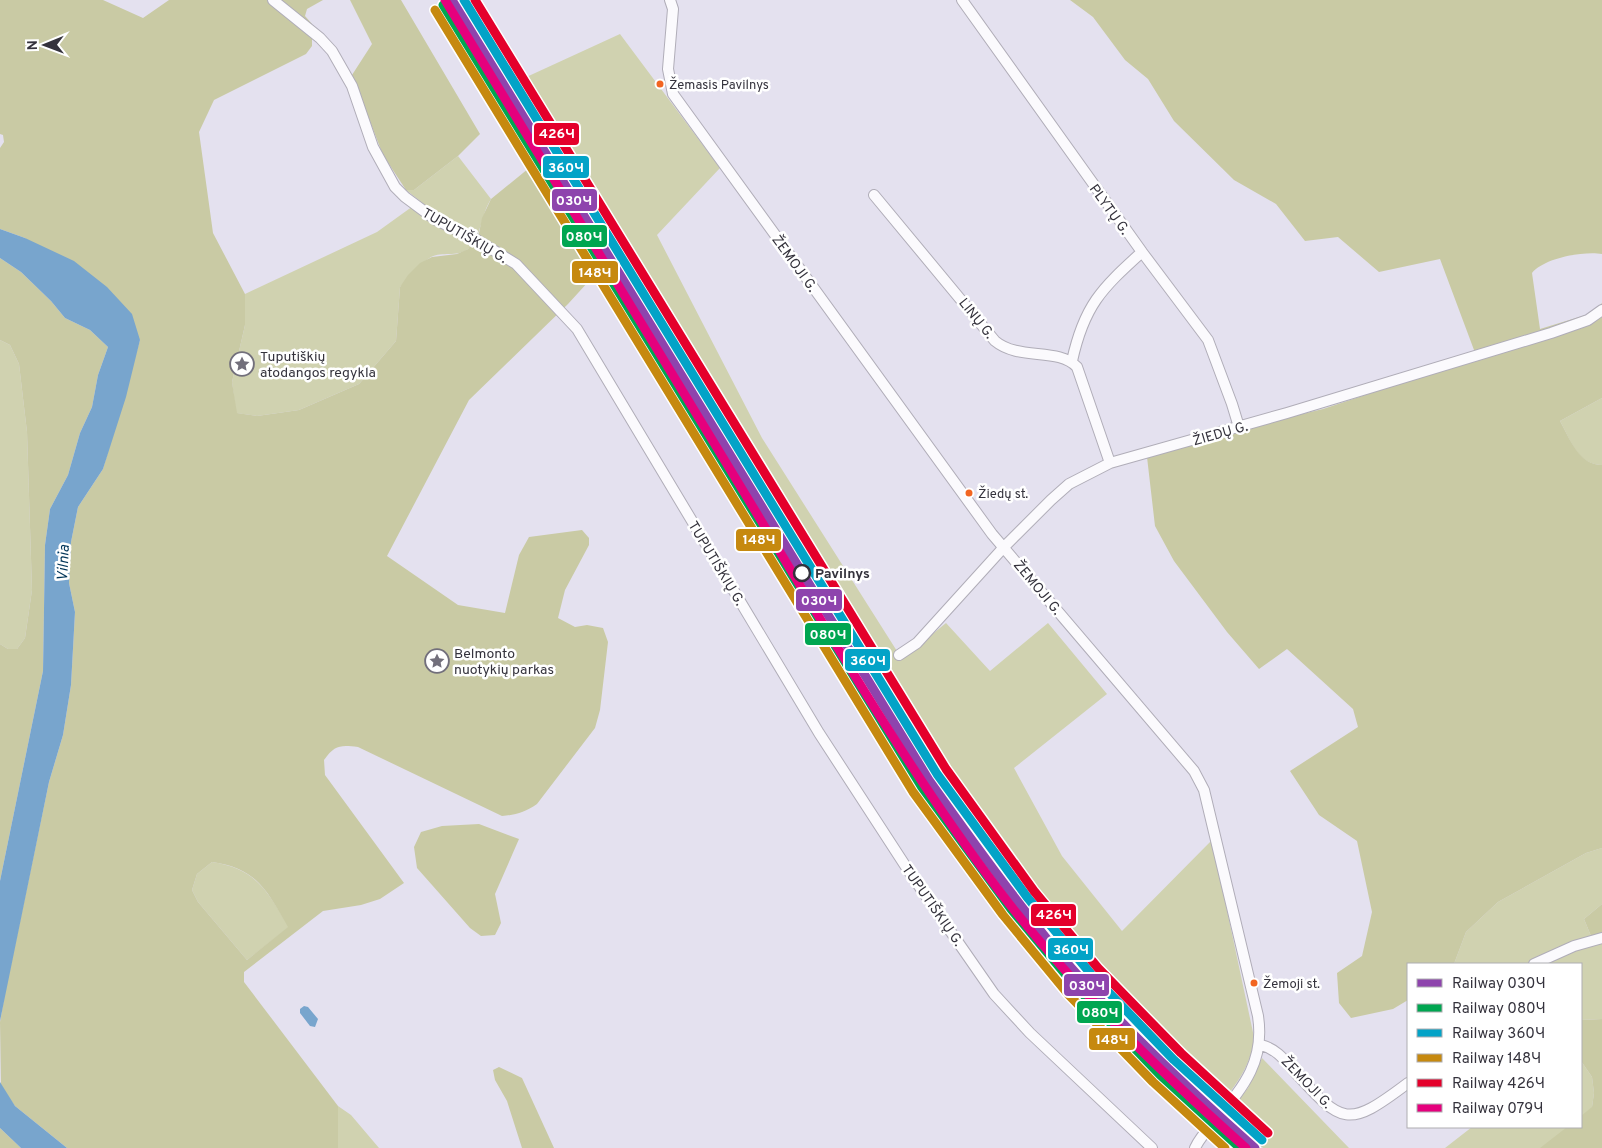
<svg xmlns="http://www.w3.org/2000/svg" width="1602" height="1148" font-family="Overpass,sans-serif">
  <style>
    .green { fill: #d0d2b0 }
    .forest { fill: #c9caa4; fill-rule: evenodd }
    .water { fill: #78a5cd }
    .lines { fill: none; stroke-linecap: round; stroke-linejoin: round }
    .street-casing { stroke: #b0adb8; stroke-width: 12 }
    .street { stroke: #fbfafd; stroke-width: 10 }
    .rail-1-casing { stroke: #fff; stroke-width: 12 }
    .rail-2-casing { stroke: #fff; stroke-width: 12 }
    .rail-3-casing { stroke: #fff; stroke-width: 12 }
    .rail-4-casing { stroke: #fff; stroke-width: 12 }
    .rail-5-casing { stroke: #fff; stroke-width: 12 }
    .rail-6-casing { stroke: #fff; stroke-width: 12 }
    .rail-1 { stroke: #8e44ad; stroke-width: 9 }
    .rail-2 { stroke: #00a651; stroke-width: 9 }
    .rail-3 { stroke: #03a3c7; stroke-width: 9 }
    .rail-4 { stroke: #c6890f; stroke-width: 9 }
    .rail-5 { stroke: #e4002b; stroke-width: 9 }
    .rail-6 { stroke: #e5007d; stroke-width: 9 }
    .bus-dot { fill: #f26522; stroke: #fff; stroke-width: 2 }
    .stop-dot { fill: #fff; stroke: #34323c; stroke-width: 2.5 }
    .labels { text-anchor: middle; stroke-width: 5; stroke-linejoin: round; paint-order: stroke }
    .bus-label { font-size: 13px; fill: #34323c; stroke: #fff; text-anchor: start }
    .street-label { font-size: 14px; fill: #34323c; stroke: #fff }
    .poi-label { font-size: 14px; fill: #34323c; stroke: #fff; text-anchor: start }
    .stop-label { font-size: 14px; font-weight: bold; fill: #34323c; stroke: #fff; text-anchor: start }
    .water-label { font-size: 15px; font-style: italic; fill: #003558; stroke: #fff }
    .line-badge { stroke: #fff; stroke-width: 2 }
    .badge-label { font-size: 14px; text-anchor: middle; font-weight: bold; fill: #fff }
  </style>
  <rect width="100%" height="100%" fill="#e4e1ef"/>
  <!-- green -->
  <path class="green" d="M 620,34 L 720,168 L 657,235 L 762,438 L 902,659 L 946,623 L 990,671 L 1048,623 L 1107,694 L 1014,768 L 1062,856 L 1122,931 L 1212,840 L 1254,1037 C 1252,1066 1234,1087 1217,1109 L 1078,963 L 1030,909 L 981,842 L 889,708 L 509,85 Z
    M 458,156 L 491,199 C 481,214 482,235 469,248 C 458,258 443,251 431,257 C 420,263 410,278 400,287 L 396,341 L 359,384 L 299,410 L 257,416 L 236,413 L 232,382 L 245,325 L 245,294 L 377,232 L 420,201 L 406,190 L 414,190 Z
    M 0,340 L 10,345 L 19,364 L 27,432 L 32,590 L 25,638 L 17,649 L 8,649 L 0,644 Z
    M 1602,398 L 1602,465 C 1578,465 1570,439 1560,421 Z
    M 1602,848 L 1602,904 L 1584,919 L 1591,936 L 1602,933 L 1602,1019 L 1581,1020 L 1581,964 L 1454,964 L 1466,932 L 1498,902 L 1586,853 Z
    M 212,862 C 257,869 267,891 289,927 L 247,960 L 198,902 L 192,890 L 197,874 Z
    M 1262,1058 L 1349,1148 L 1263,1148 L 1226,1116 L 1248,1088 Z
    M 1581,1061 L 1592,1077 L 1594,1093 L 1592,1107 L 1602,1148 L 1445,1148 L 1472,1127 L 1581,1127 Z
    M 338,1106 L 351,1115 L 379,1148 L 338,1148 Z"/>
  <!-- forest -->
  <path class="forest" d="M 0,0 L 103,0 L 143,18 L 169,0 L 323,0 L 307,9 L 305,16 L 312,24 L 312,46 L 306,54 L 214,100 L 199,132 L 213,233 L 245,294 L 245,325 L 232,382 L 237,413 L 257,416 L 299,410 L 359,384 L 396,341 L 400,287 L 408,275 L 420,263 L 432,257 L 457,254 L 468,249 L 479,233 L 482,218 L 491,199 L 534,164 L 599,270 L 568,304 L 469,400 L 387,556 L 458,605 L 505,613 L 519,555 L 529,537 L 582,530 L 589,538 L 589,545 L 565,590 L 558,618 L 575,627 L 587,625 L 603,628 L 608,642 L 600,710 L 595,728 L 537,804 C 525,812 516,815 502,816 L 358,747 C 340,745 335,745 324,760 L 325,775 L 404,883 L 380,899 L 361,905 L 323,911 L 244,972 L 244,982 L 338,1106 L 338,1148 L 67,1148 L 15,1106 L 1,1087 L 0,1022 L 5,993 L 49,782 L 63,735 L 71,685 L 75,612 L 69,583 L 71,542 L 78,507 L 103,469 L 140,340 L 25,238 L 0,229 L 0,148 L 4,142 L 3,135 L 0,134 ZM 212,862 C 257,868 267,891 288,927 L 247,960 L 198,902 L 192,890 L 197,874 Z
    M 350,0 L 401,0 L 480,134 L 458,156 L 414,190 L 406,190 L 383,155 L 352,75 L 372,44 Z
    M 1070,0 L 1602,0 L 1602,254 C 1583,251 1544,258 1532,273 L 1540,329 L 1592,313 L 1602,303 L 1602,398 L 1560,421 C 1570,439 1579,465 1602,465 L 1602,848 L 1586,853 L 1498,902 L 1466,932 L 1454,964 L 1408,964 L 1408,1000 L 1393,1009 L 1351,1018 L 1339,1003 L 1337,973 L 1362,956 L 1372,912 L 1357,841 L 1319,815 L 1290,771 L 1358,727 L 1353,709 L 1287,649 L 1259,669 L 1227,632 L 1174,561 L 1155,526 L 1147,457 L 1235,430 L 1323,409 L 1477,358 L 1440,259 L 1379,272 L 1338,237 L 1305,241 L 1276,204 L 1234,180 L 1174,121 L 1148,79 L 1125,60 L 1093,17 Z
    M 0,258 L 21,272 L 51,301 L 65,318 L 90,330 L 108,347 L 98,375 L 92,407 L 80,433 L 68,475 L 50,509 L 45,545 L 43,671 L 0,881 L 0,644 L 8,649 L 17,649 L 25,638 L 32,590 L 27,432 L 19,364 L 10,345 L 0,340 Z
    M 479,824 L 519,839 L 495,894 L 501,923 L 495,935 L 481,936 L 470,928 L 417,868 L 414,847 L 421,832 L 442,826 Z
    M 1602,904 L 1602,933 L 1591,936 L 1584,919 Z
    M 1602,1019 L 1602,1148 L 1540,1148 L 1567,1127 L 1581,1127 L 1581,1116 L 1592,1107 L 1594,1093 L 1592,1077 L 1581,1061 L 1581,1020 Z
    M 499,1067 L 522,1078 L 554,1148 L 522,1148 L 507,1101 L 495,1080 L 493,1070 Z
    M 0,1128 L 21,1148 L 0,1148 Z"/>
  <!-- water -->
  <path class="water" d="M 0,229 L 25,238 L 74,261 L 107,287 L 132,314 L 140,340 L 126,397 L 103,469 L 78,507 L 71,542 L 69,583 L 75,612 L 71,685 L 63,735 L 49,782 L 0,1021 L 0,881 L 43,671 L 45,545 L 50,509 L 68,475 L 80,433 L 92,407 L 98,375 L 108,347 L 90,330 L 65,318 L 51,301 L 21,272 L 0,258 Z
    M 304,1006 L 308,1007 L 318,1019 L 315,1027 L 310,1026 L 300,1013 L 300,1009 Z
    M 0,1082 L 15,1106 L 67,1148 L 21,1148 L 0,1128 Z"/>
  <g class="lines">
    <!-- street casing -->
    <g class="street-casing">
      <path id="street" d="M 273,0 L 320,38 L 332,51 L 352,86 L 373,147 L 395,187 L 405,197 L 436,220 L 472,237 L 516,264 L 577,329 L 819,733 L 910,873 L 994,994 L 1030,1033 L 1152,1148
        M 670,0 L 673,9 L 668,69 L 673,94 L 992,534 L 1194,771 L 1204,790 L 1258,1016 C 1265,1062 1243,1087 1216,1120 C 1208,1129 1200,1137 1195,1148
        M 962,0 L 1142,252 L 1208,340 L 1232,404 L 1239,427
        M 874,195 L 995,341 C 1019,361 1058,347 1077,367 L 1110,463
        M 1072,361 C 1084,306 1101,289 1142,252
        M 899,655 L 917,643 L 1004,547 L 1051,500 L 1069,484 L 1110,463 L 1287,413 L 1551,333 L 1588,320 L 1602,310
        M 1534,964 L 1574,946 L 1602,938
        M 1261,1045 C 1276,1049 1283,1058 1293,1070 C 1343,1125 1347,1129 1408,1083"/>
    </g>
    <!-- street -->
    <use href="#street" class="street"/>
    <!-- rail-1 casing -->
    <g class="rail-1-casing">
      <path id="rail-1" d="M 452,0 L 929,780 C 970,838 1011,895 1056,950 C 1117,1022 1185,1086 1255,1148"/>
    </g>
    <!-- rail-2 casing -->
    <g class="rail-2-casing">
      <path id="rail-2" d="M 443,5 L 921,786 L 1011,909 L 1076,987 L 1160,1075 L 1240,1148"/>
    </g>
    <!-- rail-3 casing -->
    <g class="rail-3-casing">
      <path id="rail-3" d="M 464,0 L 937,774 L 1027,897 L 1091,974 L 1174,1060 L 1262,1140"/>
    </g>
    <!-- rail-4 casing -->
    <g class="rail-4-casing">
      <path id="rail-4" d="M 435,10 L 913,792 L 1003,915 L 1068,994 L 1153,1082 L 1225,1148"/>
    </g>
    <!-- rail-5 casing -->
    <g class="rail-5-casing">
      <path id="rail-5" d="M 475,0 L 946,769 L 1034,891 L 1098,968 L 1181,1053 L 1268,1133"/>
    </g>
    <!-- rail-6 casing -->
    <g class="rail-6-casing">
      <path id="rail-6" d="M 445,0 C 544,163 643,326 742,489 C 824,624 902,762 997,888 C 1070,984 1156,1068 1246,1148"/>
    </g>
    <!-- rail-1 -->
    <use href="#rail-1" class="rail-1"/>
    <!-- rail-2 -->
    <use href="#rail-2" class="rail-2"/>
    <!-- rail-3 -->
    <use href="#rail-3" class="rail-3"/>
    <!-- rail-4 -->
    <use href="#rail-4" class="rail-4"/>
    <!-- rail-5 -->
    <use href="#rail-5" class="rail-5"/>
    <!-- rail-6 -->
    <use href="#rail-6" class="rail-6"/>
  </g>
  <!-- icons -->
  <defs>
    <g id="sight-ring" transform="scale(1.25)"><circle r="9.5" fill="#fff" stroke="#726f7b" stroke-width="1.5"/><path d="M0-6L1.8-2.2L6-1.7L2.9 1.2L3.7 5.4L0 3.3L-3.7 5.4L-2.9 1.2L-6-1.7L-1.8-2.2Z" fill="#726f7b"/></g>
  </defs>
  <g fill-rule="evenodd">
    <use href="#sight-ring" x="242" y="364"/>
    <use href="#sight-ring" x="437" y="661"/>
  </g>
  <!-- markers -->
  <g class="bus-dot">
    <circle cx="660" cy="84" r="4.5"/>
    <circle cx="969" cy="493" r="4.5"/>
    <circle cx="1254" cy="983" r="4.5"/>
  </g>
  <circle class="stop-dot" cx="802" cy="573" r="8"/>
  <g class="labels">
    <!-- bus labels -->
    <g class="bus-label">
      <text x="669" y="89">Žemasis Pavilnys</text>
      <text x="978" y="498">Žiedų st.</text>
      <text x="1263" y="988">Žemoji st.</text>
    </g>
    <!-- street labels -->
    <g class="street-label">
      <text transform="translate(1110 209) rotate(54)" y="5">PLYTŲ G.</text>
      <text transform="translate(465 235) rotate(30)" y="5">TUPUTIŠKIŲ G.</text>
      <text transform="translate(795 263) rotate(54)" y="5">ŽEMOJI G.</text>
      <text transform="translate(977 318) rotate(51)" y="5">LINŲ G.</text>
      <text transform="translate(1220 433) rotate(-16)" y="5">ŽIEDŲ G.</text>
      <text transform="translate(717 563) rotate(59)" y="5">TUPUTIŠKIŲ G.</text>
      <text transform="translate(1038 587) rotate(50)" y="5">ŽEMOJI G.</text>
      <text transform="translate(933 905) rotate(55)" y="5">TUPUTIŠKIŲ G.</text>
      <text transform="translate(1307 1082) rotate(46)" y="5">ŽEMOJI G.</text>
    </g>
    <!-- poi labels -->
    <g class="poi-label">
      <text x="260" y="361">Tuputiškių<tspan x="260" dy="16">atodangos regykla</tspan></text>
      <text x="454" y="658">Belmonto<tspan x="454" dy="16">nuotykių parkas</tspan></text>
    </g>
    <!-- stop labels -->
    <g class="stop-label">
      <text x="815" y="578">Pavilnys</text>
    </g>
    <!-- water labels -->
    <g class="water-label">
      <text transform="translate(63 563) rotate(-87)" y="5">Vilnia</text>
    </g>
  </g>
  <g class="line-badge">
    <rect x="533" y="122" width="47" height="24" rx="5" fill="#e4002b"/>
    <rect x="542" y="155" width="48" height="24" rx="5" fill="#03a3c7"/>
    <rect x="551" y="188" width="47" height="24" rx="5" fill="#8e44ad"/>
    <rect x="561" y="224" width="47" height="24" rx="5" fill="#00a651"/>
    <rect x="571" y="260" width="48" height="24" rx="5" fill="#c6890f"/>
    <rect x="735" y="528" width="47" height="24" rx="5" fill="#c6890f"/>
    <rect x="795" y="588" width="48" height="24" rx="5" fill="#8e44ad"/>
    <rect x="804" y="622" width="48" height="24" rx="5" fill="#00a651"/>
    <rect x="844" y="648" width="47" height="24" rx="5" fill="#03a3c7"/>
    <rect x="1030" y="903" width="47" height="24" rx="5" fill="#e4002b"/>
    <rect x="1047" y="937" width="47" height="24" rx="5" fill="#03a3c7"/>
    <rect x="1063" y="973" width="47" height="24" rx="5" fill="#8e44ad"/>
    <rect x="1076" y="1000" width="47" height="24" rx="5" fill="#00a651"/>
    <rect x="1088" y="1027" width="48" height="24" rx="5" fill="#c6890f"/>
  </g>
  <g class="badge-label">
    <text x="557" y="138">426Ч</text>
    <text x="566" y="172">360Ч</text>
    <text x="574" y="205">030Ч</text>
    <text x="584" y="241">080Ч</text>
    <text x="595" y="277">148Ч</text>
    <text x="759" y="544">148Ч</text>
    <text x="819" y="605">030Ч</text>
    <text x="828" y="639">080Ч</text>
    <text x="868" y="665">360Ч</text>
    <text x="1054" y="919">426Ч</text>
    <text x="1071" y="954">360Ч</text>
    <text x="1087" y="990">030Ч</text>
    <text x="1100" y="1017">080Ч</text>
    <text x="1112" y="1044">148Ч</text>
  </g>
  <!-- legend -->
  <rect x="1407" y="963" width="175" height="165" fill="#ffffff" stroke="#aeadb1"/>
  <rect x="1417" y="979" width="25" height="8" fill="#8e44ad" stroke="#aeadb1"/>
  <text x="1452" y="988" font-size="15" fill="#34323c">Railway 030Ч</text>
  <rect x="1417" y="1004" width="25" height="8" fill="#00a651" stroke="#aeadb1"/>
  <text x="1452" y="1013" font-size="15" fill="#34323c">Railway 080Ч</text>
  <rect x="1417" y="1029" width="25" height="8" fill="#03a3c7" stroke="#aeadb1"/>
  <text x="1452" y="1038" font-size="15" fill="#34323c">Railway 360Ч</text>
  <rect x="1417" y="1054" width="25" height="8" fill="#c6890f" stroke="#aeadb1"/>
  <text x="1452" y="1063" font-size="15" fill="#34323c">Railway 148Ч</text>
  <rect x="1417" y="1079" width="25" height="8" fill="#e4002b" stroke="#aeadb1"/>
  <text x="1452" y="1088" font-size="15" fill="#34323c">Railway 426Ч</text>
  <rect x="1417" y="1104" width="25" height="8" fill="#e5007d" stroke="#aeadb1"/>
  <text x="1452" y="1113" font-size="15" fill="#34323c">Railway 079Ч</text>
  <!-- north arrow -->
  <g transform="translate(45 45) rotate(269)" stroke="#ffffff" stroke-width="4" paint-order="stroke">
  <path d="M0-4L9 19L0 12L-9 19Z" fill="#34323c"/>
  <text y="-8" font-size="14" font-weight="bold" text-anchor="middle" fill="#34323c">N</text>
  </g>
</svg>
